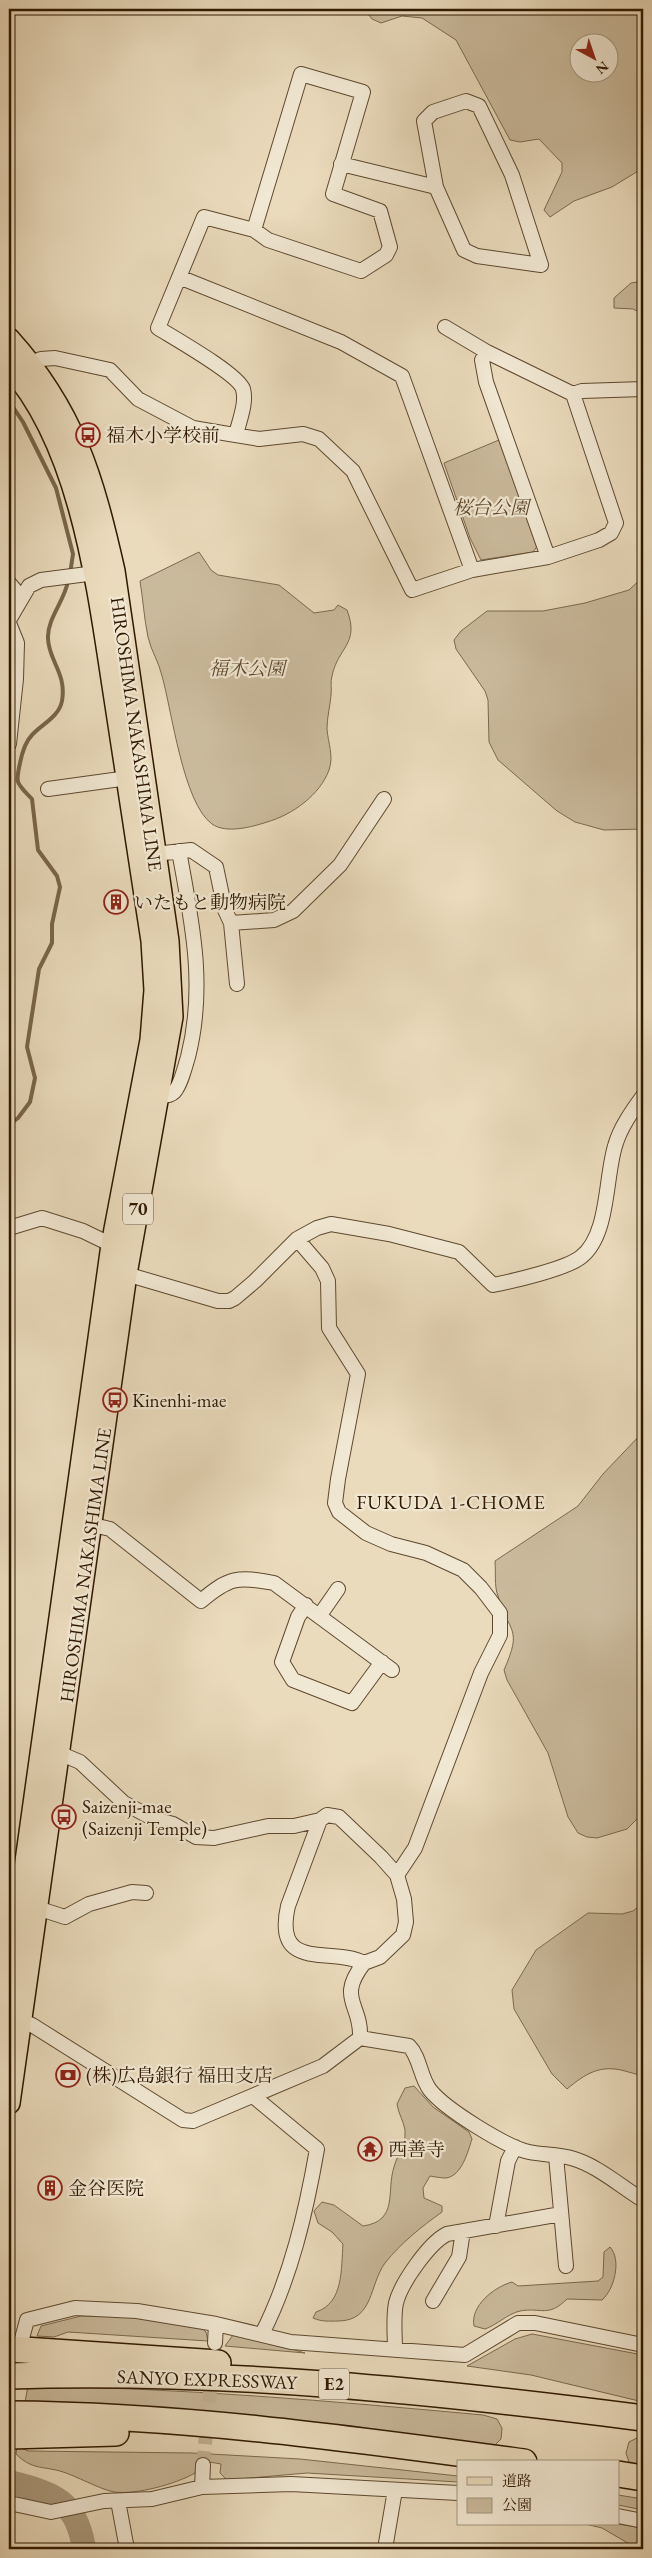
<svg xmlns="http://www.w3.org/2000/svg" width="652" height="2558" font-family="'EB Garamond','Noto Serif JP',serif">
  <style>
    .green { fill: #caba9c; stroke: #7c694e; fill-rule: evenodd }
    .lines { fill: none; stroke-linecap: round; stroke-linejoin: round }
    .stream { stroke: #79654a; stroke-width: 4 }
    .river { stroke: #aa997c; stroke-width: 24 }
    .street-tunnel { stroke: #c5b496; stroke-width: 14; stroke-dasharray: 14 7; stroke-linecap: butt }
    .street-casing { stroke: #5e492f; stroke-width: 16 }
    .primary-casing { stroke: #2f1800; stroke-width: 24 }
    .highway-casing { stroke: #2f1800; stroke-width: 28 }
    .street { stroke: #f1e8d3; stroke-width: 14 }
    .primary { stroke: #eadbbc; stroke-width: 21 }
    .highway { stroke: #eadbbc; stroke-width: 25 }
    .labels { text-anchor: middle; stroke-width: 4.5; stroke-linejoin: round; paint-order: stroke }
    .shield { fill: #f1e8d3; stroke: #69563f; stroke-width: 1 }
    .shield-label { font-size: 18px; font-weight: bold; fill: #2f1800 }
    .poi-label { font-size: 19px; fill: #2f1800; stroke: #f1e8d3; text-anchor: start }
    .park-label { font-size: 19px; font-style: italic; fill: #5e492f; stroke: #f1e8d3 }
    .street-label { font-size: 19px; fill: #2f1800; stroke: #f1e8d3 }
    .neighbourhood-label { font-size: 20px; letter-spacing: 1px; fill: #2f1800; stroke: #f1e8d3 }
  </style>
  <rect width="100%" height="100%" fill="#eadbbc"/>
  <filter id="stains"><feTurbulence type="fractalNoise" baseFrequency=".004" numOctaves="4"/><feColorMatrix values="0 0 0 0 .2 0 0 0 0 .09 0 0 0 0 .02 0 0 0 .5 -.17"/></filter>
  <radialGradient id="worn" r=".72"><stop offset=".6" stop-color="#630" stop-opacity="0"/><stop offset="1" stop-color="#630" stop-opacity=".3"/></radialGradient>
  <!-- green -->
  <path class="green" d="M 364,9 L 643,9 L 643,168 L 612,187 L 574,201 L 550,217 L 544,210 L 562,172 L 562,163 L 539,139 L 520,142 L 510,140 L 456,40 L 422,18 L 402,16 L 381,23 L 372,19 ZM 580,42 L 610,42 L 610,72 L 580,72 Z
    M 643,281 L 643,314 L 633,309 L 614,308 L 614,298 L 631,283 Z
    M 499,440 L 538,545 L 533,552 L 481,560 L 470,538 L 444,463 Z
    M 199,552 L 211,570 L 218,575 L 279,585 L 314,613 L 334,610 L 338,605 L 347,610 C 360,644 338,647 332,676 C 330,682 332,689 331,695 C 330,707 327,717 327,729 C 328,743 334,756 329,770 C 320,795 292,815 267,822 C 252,827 226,834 212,824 C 183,803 172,711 162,676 C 159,662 151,651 148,637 C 144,618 143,599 140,581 Z
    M 643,577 L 643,829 L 604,830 L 575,822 L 557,811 L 498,760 L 489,742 L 488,700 L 485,691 L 456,649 L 454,640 L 461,631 L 487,611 L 543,611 L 585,603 L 629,590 Z
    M 643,1432 L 643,1813 L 627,1829 L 597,1838 L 587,1837 L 578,1833 L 568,1817 L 548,1753 L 507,1680 L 504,1670 C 523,1627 509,1634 498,1596 C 494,1586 496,1572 495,1561 L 578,1506 L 603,1474 Z
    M 643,1903 L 643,2078 C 639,2074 631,2073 625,2071 C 600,2064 585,2074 567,2089 L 552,2074 L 514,2009 L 512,1990 L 536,1950 L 588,1913 L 622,1914 L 633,1911 Z
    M 414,2086 L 433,2107 L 469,2132 L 472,2139 C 468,2151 462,2176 446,2178 C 442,2178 435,2177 430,2176 L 423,2188 L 424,2198 L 442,2206 L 442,2212 C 421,2227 401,2243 385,2263 C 369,2285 374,2320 339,2321 C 329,2321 322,2322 313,2318 L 316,2312 C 344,2303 341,2268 343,2244 L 332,2232 L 318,2223 L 314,2211 L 322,2202 L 334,2205 L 363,2226 C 399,2221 386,2191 394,2167 C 398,2152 406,2148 405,2130 C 404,2122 398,2113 397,2104 L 405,2088 Z
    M 610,2247 C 622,2260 614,2290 602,2300 L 567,2299 C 548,2318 541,2307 520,2311 C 507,2314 497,2325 485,2329 L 474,2326 C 470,2306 494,2287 512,2282 L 518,2286 L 598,2281 L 603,2277 L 604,2252 Z
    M 81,2316 L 119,2316 L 199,2326 L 206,2332 L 208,2341 L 68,2332 L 54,2337 L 37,2336 L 41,2326 Z
    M 532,2334 L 643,2355 L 643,2402 L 531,2375 L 467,2366 L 515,2339 Z
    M 233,2335 L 254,2338 L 305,2353 L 225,2346 Z
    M 28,2386 C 180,2388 331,2401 483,2415 L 497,2419 L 502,2428 L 501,2439 L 495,2445 L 480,2446 L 139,2407 L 25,2402 Z
    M 643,2435 L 643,2466 L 630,2465 L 626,2453 L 629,2442 Z
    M 17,2446 L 28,2451 L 192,2453 L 300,2459 L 458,2476 L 458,2482 L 307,2473 L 227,2480 L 220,2473 L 221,2464 L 198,2460 L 195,2473 C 176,2484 136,2495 114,2492 C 99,2489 77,2476 60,2471 C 40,2466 31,2469 16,2454 Z
    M 618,2495 L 643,2499 L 643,2510 L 618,2505 Z
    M 585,2524 L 618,2524 L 643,2528 L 643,2549 L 638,2549 L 602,2528 Z"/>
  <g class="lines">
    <!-- stream -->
    <path class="stream" d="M 9,401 L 23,422 L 56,488 L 73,554 L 70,574
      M 9,1125 L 18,1118 L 30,1102 L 35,1078 L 27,1047 L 39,969 L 52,943 L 52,924 L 60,887 L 57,876 L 38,850 L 32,799 C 17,783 15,785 20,763 C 22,753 25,742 32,735 C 42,724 59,717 62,701 C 67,673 48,660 48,638 C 47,619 65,600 68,581"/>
    <!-- river -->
    <path class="river" d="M 9,2482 C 53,2493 77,2500 84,2549"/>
    <!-- street-tunnel -->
    <path class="street-tunnel" d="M 203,2465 L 212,2371"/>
    <!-- street casing -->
    <g class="street-casing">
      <path id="street" d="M 466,101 L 479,106 L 512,175 L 541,265 L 477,256 L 464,250 L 436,187 L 424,121 L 433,112 Z
        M 341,164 L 436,187
        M 179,277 L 341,342 L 402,376 L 472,570
        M 445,327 L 487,352
        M 23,366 L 41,359 L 55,358 L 110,370 L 138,399 L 193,428 L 259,439 L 303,434 L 319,439 L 353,471 L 412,590 L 472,570 L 548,557 L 599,540 L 611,533 L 616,523 L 573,394 L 582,391 L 643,389
        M 236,435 C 239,421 247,403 243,389 C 238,374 174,338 158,328 L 204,217 L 254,230 L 268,240 L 361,271 L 386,255 L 390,247 L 380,211 L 333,194 L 363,92 L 301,74 L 254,230
        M 548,557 L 486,382 L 482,360 L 487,352 L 573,394
        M 9,583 L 21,597
        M 9,620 L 29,586 L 41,580 L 103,572
        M 9,623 L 17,643 L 16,679 L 9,744
        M 48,789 L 135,777
        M 155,854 L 191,850 L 216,867 L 225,910 L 231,923 L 237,984
        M 231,923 L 274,920 L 293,911 L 340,865 L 384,799
        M 152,1095 C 158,1096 169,1097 174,1092 C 181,1085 185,1066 188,1057 C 206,986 192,922 179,851
        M 9,1228 L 42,1218 L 83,1231 L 112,1245 L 126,1274 L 218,1301 L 229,1301 L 235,1298 L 255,1281 L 297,1239 L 317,1228 L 331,1224 L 389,1234 L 459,1252 L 493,1285 C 513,1281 566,1269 581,1257 C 609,1235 605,1179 615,1146 C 620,1128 632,1111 643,1096
        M 297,1239 L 322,1268 L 328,1281 L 329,1328 L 358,1374 L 338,1479 L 335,1503 L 339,1512 L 366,1533 L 391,1544 L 426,1553 L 463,1570 L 481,1588 L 500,1613 L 500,1635 L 481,1673 L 415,1848 L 397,1875
        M 85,1523 L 110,1529 L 201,1601 C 229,1577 238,1576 274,1583 L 392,1670
        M 306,1605 L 298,1617 L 282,1662 L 293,1680 L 352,1703 L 382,1662
        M 320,1615 L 338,1589
        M 52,1750 L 80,1762 L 124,1803 L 154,1819 L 173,1824 L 196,1837 L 214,1838 L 268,1826 L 294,1826 L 320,1820
        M 37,1908 L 65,1917 L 89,1904 L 132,1892 L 146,1893
        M 9,2014 L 32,2025 L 183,2120 L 193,2121 L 323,2066 L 360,2038 L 409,2046 C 420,2057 420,2077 430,2090 C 445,2109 506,2147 529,2152 C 543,2155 558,2154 571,2158 C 597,2165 620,2186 643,2200
        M 360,2038 C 362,2004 336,1999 364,1963 L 380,1957 L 403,1935 L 406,1922 L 404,1899 L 397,1875 L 381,1857 L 339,1817 L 327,1815 L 320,1820 L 288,1906 C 273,1973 331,1946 364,1963
        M 253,2096 L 317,2149 C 306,2212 291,2277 262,2334
        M 556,2156 L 566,2266
        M 496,2226 L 508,2161 L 515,2147
        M 433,2301 L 459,2257 L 463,2231
        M 215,2343 L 216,2324
        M 12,2344 L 20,2346 L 27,2320 L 75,2308 L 137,2311 L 216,2324 L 291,2342 L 465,2355 L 518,2323 L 535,2323 L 643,2345
        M 395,2350 C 395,2335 393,2318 396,2303 C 401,2283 429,2243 447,2234 L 561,2214
        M 202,2487 L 203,2465
        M 118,2501 L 127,2549
        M 9,2503 L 51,2512 L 104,2501 L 152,2499 L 202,2487 L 291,2484 L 458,2493
        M 618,2516 L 643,2521
        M 385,2549 L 395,2490"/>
    </g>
    <!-- primary casing -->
    <g class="primary-casing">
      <path id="primary" d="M 9,339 C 74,411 93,478 114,571 L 168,941 L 172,1017 L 126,1274 L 9,2103
        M 9,366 C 84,449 99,598 116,705 C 128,784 140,862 152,941 L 155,990 L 151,1040 L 112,1245 L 9,1983"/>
    </g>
    <!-- highway casing -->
    <g class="highway-casing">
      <path id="highway" d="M 9,2349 L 218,2363
        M 9,2376 C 221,2369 433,2391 643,2418
        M 9,2414 C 181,2415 354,2439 524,2462
        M 9,2436 L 116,2433
        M 618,2474 L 643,2478"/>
    </g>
    <!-- street -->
    <use href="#street" class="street"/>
    <!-- primary -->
    <use href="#primary" class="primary"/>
    <!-- highway -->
    <use href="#highway" class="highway"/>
  </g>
  <!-- icons -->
  <defs>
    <g id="bus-ring" transform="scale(1.25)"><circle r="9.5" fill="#f1e8d3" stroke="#8f2418" stroke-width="1.5"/><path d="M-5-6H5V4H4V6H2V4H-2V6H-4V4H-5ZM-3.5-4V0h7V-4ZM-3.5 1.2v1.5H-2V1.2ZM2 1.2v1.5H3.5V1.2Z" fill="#8f2418"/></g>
    <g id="building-ring" transform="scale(1.25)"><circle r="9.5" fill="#f1e8d3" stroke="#8f2418" stroke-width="1.5"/><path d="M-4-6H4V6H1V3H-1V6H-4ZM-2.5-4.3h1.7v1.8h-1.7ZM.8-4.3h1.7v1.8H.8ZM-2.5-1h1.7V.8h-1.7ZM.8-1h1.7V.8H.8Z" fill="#8f2418"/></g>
    <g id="bank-ring" transform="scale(1.25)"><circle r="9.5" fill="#f1e8d3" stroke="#8f2418" stroke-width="1.5"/><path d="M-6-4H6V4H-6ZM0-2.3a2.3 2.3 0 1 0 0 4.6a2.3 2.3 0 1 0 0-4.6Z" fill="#8f2418"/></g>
    <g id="temple-ring" transform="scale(1.25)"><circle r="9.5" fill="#f1e8d3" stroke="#8f2418" stroke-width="1.5"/><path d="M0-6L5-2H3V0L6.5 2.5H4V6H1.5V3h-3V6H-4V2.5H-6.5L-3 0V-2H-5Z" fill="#8f2418"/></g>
  </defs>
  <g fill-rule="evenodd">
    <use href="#bus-ring" x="88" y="435"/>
    <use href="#building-ring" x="116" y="902"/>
    <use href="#bus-ring" x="115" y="1400"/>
    <use href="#bus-ring" x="64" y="1817"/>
    <use href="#bank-ring" x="68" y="2075"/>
    <use href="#temple-ring" x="370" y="2149"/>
    <use href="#building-ring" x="50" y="2188"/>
  </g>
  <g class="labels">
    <!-- shield labels -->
    <g class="shield">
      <rect x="123" y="1193.5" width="30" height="31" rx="4"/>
      <rect x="319" y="2368.5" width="30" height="31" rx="4"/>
    </g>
    <g class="shield-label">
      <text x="138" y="1215">70</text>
      <text x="334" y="2390">E2</text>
    </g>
    <!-- poi labels -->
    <g class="poi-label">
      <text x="106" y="442">福木小学校前</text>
      <text x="134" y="909">いたもと動物病院</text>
      <text x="132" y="1407">Kinenhi-mae</text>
      <text x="82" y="1813">Saizenji-mae<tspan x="82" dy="22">(Saizenji Temple)</tspan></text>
      <text x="86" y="2082">(株)広島銀行 福田支店</text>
      <text x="388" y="2156">西善寺</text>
      <text x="68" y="2195">金谷医院</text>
    </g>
    <!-- park labels -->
    <g class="park-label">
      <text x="491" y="514">桜台公園</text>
      <text x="247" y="675">福木公園</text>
    </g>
    <!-- street labels -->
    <g class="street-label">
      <text transform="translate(137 734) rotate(82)" y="7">HIROSHIMA NAKASHIMA LINE</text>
      <text transform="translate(85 1565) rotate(-82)" y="7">HIROSHIMA NAKASHIMA LINE</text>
      <text transform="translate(207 2379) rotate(2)" y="7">SANYO EXPRESSWAY</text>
    </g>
    <!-- neighbourhood labels -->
    <g class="neighbourhood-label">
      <text x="451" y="1509">FUKUDA 1-CHOME</text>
    </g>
  </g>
  <!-- margin -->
  <rect width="652" height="2558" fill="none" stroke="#eadbbc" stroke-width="30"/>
  <rect x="10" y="10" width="632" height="2538" fill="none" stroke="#2f1800" stroke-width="2.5"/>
  <rect x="15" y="15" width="622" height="2528" fill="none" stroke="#2f1800"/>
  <!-- legend -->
  <rect x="457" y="2460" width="162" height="65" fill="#f1e8d3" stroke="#a3957f"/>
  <rect x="467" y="2477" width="25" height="8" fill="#eadbbc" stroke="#a3957f"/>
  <text x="502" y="2486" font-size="15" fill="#2f1800">道路</text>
  <rect x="467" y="2498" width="25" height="15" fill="#caba9c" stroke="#a3957f"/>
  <text x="502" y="2510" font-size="15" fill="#2f1800">公園</text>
  <!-- north arrow -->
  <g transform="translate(594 58) rotate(140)"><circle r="24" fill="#f1e8d3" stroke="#a3957f"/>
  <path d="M0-4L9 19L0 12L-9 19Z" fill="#8f2418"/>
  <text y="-8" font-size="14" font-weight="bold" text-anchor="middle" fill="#2f1800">N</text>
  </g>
  <rect width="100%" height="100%" filter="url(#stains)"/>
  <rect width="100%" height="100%" fill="url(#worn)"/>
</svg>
